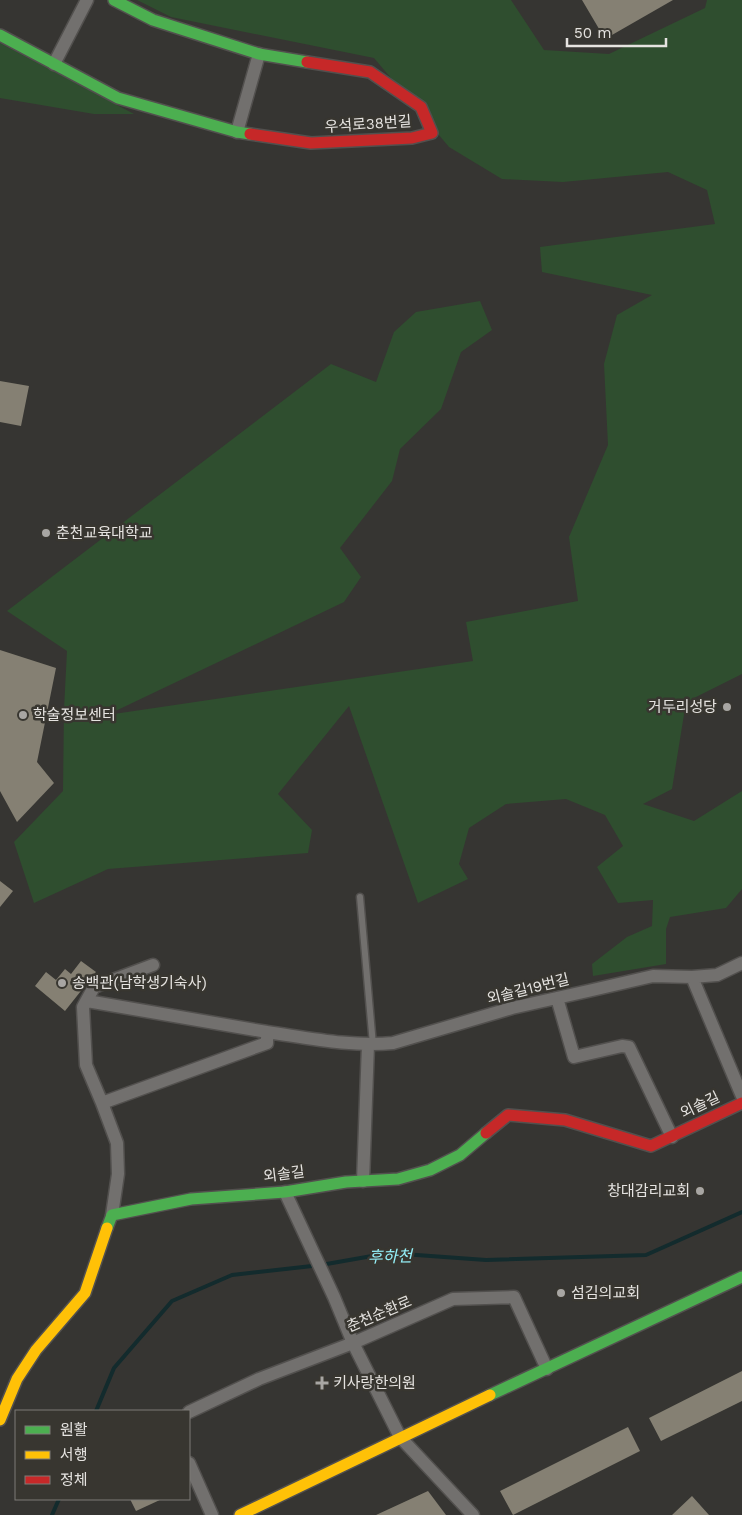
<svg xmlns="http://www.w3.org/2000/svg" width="742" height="1515" font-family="'Work Sans','Noto Sans KR',sans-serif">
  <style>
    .green { fill: #2f4e2f }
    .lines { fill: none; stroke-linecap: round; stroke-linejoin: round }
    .stream { stroke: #132b2d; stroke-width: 4 }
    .building { fill: #858073 }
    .lane-casing { stroke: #52504e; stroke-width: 9 }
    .street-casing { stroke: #52504e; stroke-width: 15 }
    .fast-casing { stroke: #52504e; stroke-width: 14 }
    .slow-casing { stroke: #52504e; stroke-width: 14 }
    .jam-casing { stroke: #52504e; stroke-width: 14 }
    .lane { stroke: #72706e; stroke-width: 6 }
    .street { stroke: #72706e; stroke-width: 12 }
    .fast { stroke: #4caf50; stroke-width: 11 }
    .slow { stroke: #ffc107; stroke-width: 11 }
    .jam { stroke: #c62828; stroke-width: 11 }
    .poi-dot { fill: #a8a6a3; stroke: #383630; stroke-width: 2 }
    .labels { text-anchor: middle; stroke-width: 5; stroke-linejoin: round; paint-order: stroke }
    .street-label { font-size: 15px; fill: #e5e3e0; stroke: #383630 }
    .poi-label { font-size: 15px; fill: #e5e3e0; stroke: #383630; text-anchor: start }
    .water-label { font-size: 16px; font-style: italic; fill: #95f0f9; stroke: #383630 }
  </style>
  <rect width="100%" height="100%" fill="#363532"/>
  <!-- green -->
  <path class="green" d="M 137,0 L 511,0 L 544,50 L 609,54 L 705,8 L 707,0 L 742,0 L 742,674 L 686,702 L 672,789 L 643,804 L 694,821 L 742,791 L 742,889 L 726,908 L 670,917 L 666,929 L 666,964 L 593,976 L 592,964 L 627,937 L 652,926 L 653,900 L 618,903 L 597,867 L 623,846 L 605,815 L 566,799 L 506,804 L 469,828 L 459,864 L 468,879 L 418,903 L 349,706 L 278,794 L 312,830 L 308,853 L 108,869 L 34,903 L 14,842 L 63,791 L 64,709 L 67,651 L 7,611 L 331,364 L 376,382 L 394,332 L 416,312 L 480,301 L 492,330 L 461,352 L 441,409 L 400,449 L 392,481 L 340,548 L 361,577 L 344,602 L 107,715 L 473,661 L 466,622 L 578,601 L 569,537 L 608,445 L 604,364 L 617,315 L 652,295 L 542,272 L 540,247 L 715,224 L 707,190 L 668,172 L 563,182 L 502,179 L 449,147 L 374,58 L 171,17 Z
    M 0,43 L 134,114 L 94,114 L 0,98 Z"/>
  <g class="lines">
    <!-- stream -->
    <path class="stream" d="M 96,1411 L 114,1368 L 172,1301 L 232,1275 L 321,1265 L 389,1253 L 486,1260 L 646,1255 L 742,1212
      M 52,1515 L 59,1499"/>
  </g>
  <!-- building -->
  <path class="building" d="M 582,0 L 673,0 L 605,39 Z
    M 0,381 L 29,386 L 21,426 L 0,422 Z
    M 0,650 L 56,668 L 37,762 L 54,783 L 17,822 L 0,791 Z
    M 0,881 L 13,891 L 0,907 Z
    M 81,961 L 96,972 L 65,1011 L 35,986 L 46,972 L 56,980 L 65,969 L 71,974 Z
    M 742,1371 L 742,1401 L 661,1441 L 649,1418 Z
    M 628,1427 L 640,1451 L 513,1515 L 500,1491 Z
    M 428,1491 L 446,1515 L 376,1515 Z
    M 692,1496 L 709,1515 L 672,1515 Z
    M 130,1499 L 162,1499 L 136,1511 Z"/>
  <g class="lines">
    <!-- lane casing -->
    <g class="lane-casing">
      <path id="lane" d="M 360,897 L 373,1045"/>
    </g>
    <!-- street casing -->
    <g class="street-casing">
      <path id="street" d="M 54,64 L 87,0
        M 237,132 L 259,54
        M 692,977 L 742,1096
        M 557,998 L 574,1057 L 622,1046 L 629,1047 L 672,1137
        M 87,1001 L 267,1032
        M 102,1103 L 86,1065 L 83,1007 L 94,987 L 153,965
        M 363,1181 L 368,1045
        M 285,1192 L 334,1297 L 353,1343 L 400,1437 L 473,1515
        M 112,1215 L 118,1174 L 117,1143 L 102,1103 L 267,1043 L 267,1032 C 309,1038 351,1047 393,1043 L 512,1008 L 588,991 L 653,976 L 692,977 L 717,975 L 742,963
        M 189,1412 L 259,1379 L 353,1343 L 453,1299 L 514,1297 L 547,1369
        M 189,1463 L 212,1515"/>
    </g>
    <!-- fast casing -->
    <g class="fast-casing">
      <path id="fast" d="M 114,0 L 153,20 L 259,54 L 307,62
        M 0,35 L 118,98 L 237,132 L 250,134
        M 107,1228 L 112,1215 L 191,1199 L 285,1192 L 346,1182 L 398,1179 L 430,1170 L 460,1155 L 486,1133
        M 490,1395 L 742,1277"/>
    </g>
    <!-- slow casing -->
    <g class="slow-casing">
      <path id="slow" d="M 0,1420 L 17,1379 L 36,1350 L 85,1293 L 107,1228
        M 240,1515 L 490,1395"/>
    </g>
    <!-- jam casing -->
    <g class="jam-casing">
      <path id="jam" d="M 250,134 L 311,143 L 412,138 L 432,133 L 421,107 L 370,72 L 307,62
        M 486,1133 L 508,1115 L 565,1120 L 651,1146 L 742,1103"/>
    </g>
    <!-- lane -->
    <use href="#lane" class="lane"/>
    <!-- street -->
    <use href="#street" class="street"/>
    <!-- fast -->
    <use href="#fast" class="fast"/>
    <!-- slow -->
    <use href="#slow" class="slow"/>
    <!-- jam -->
    <use href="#jam" class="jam"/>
  </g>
  <!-- markers -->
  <g class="poi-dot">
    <circle cx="46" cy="533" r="5"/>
    <circle cx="727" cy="707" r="5"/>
    <circle cx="23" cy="715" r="5"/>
    <circle cx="62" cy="983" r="5"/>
    <circle cx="700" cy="1191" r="5"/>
    <circle cx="561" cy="1293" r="5"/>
    <path d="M319.5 1375.5h5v5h5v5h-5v5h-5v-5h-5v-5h5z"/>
  </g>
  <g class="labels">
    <!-- street labels -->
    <g class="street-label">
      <text transform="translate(368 124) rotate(-4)" y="5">우석로38번길</text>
      <text transform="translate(528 989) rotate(-14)" y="5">외솔길19번길</text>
      <text transform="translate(700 1105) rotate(-26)" y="5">외솔길</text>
      <text transform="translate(284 1174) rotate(-7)" y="5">외솔길</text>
      <text transform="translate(379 1314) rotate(-23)" y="5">춘천순환로</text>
    </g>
    <!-- poi labels -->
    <g class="poi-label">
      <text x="56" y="538">춘천교육대학교</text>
      <text x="717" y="712" text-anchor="end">거두리성당</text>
      <text x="33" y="720">학술정보센터</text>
      <text x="72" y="988">송백관(남학생기숙사)</text>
      <text x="690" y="1196" text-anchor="end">창대감리교회</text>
      <text x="571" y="1298">섬김의교회</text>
      <text x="333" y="1388">키사랑한의원</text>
    </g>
    <!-- water labels -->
    <g class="water-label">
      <text transform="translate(390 1256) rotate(-1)" y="6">후하천</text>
    </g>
  </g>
  <!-- legend -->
  <rect x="15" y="1410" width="175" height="90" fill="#383630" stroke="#7d7b76"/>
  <rect x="25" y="1426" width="25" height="8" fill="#4caf50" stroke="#7d7b76"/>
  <text x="60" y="1435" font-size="15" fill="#e5e3e0">원활</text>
  <rect x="25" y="1451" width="25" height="8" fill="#ffc107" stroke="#7d7b76"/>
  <text x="60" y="1460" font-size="15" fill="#e5e3e0">서행</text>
  <rect x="25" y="1476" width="25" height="8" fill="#c62828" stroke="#7d7b76"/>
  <text x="60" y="1485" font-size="15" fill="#e5e3e0">정체</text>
  <!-- scale -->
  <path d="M567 38v8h99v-8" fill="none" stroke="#e5e3e0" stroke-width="2.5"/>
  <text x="574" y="38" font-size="15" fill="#e5e3e0" stroke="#383630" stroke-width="4" paint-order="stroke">50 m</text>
</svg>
